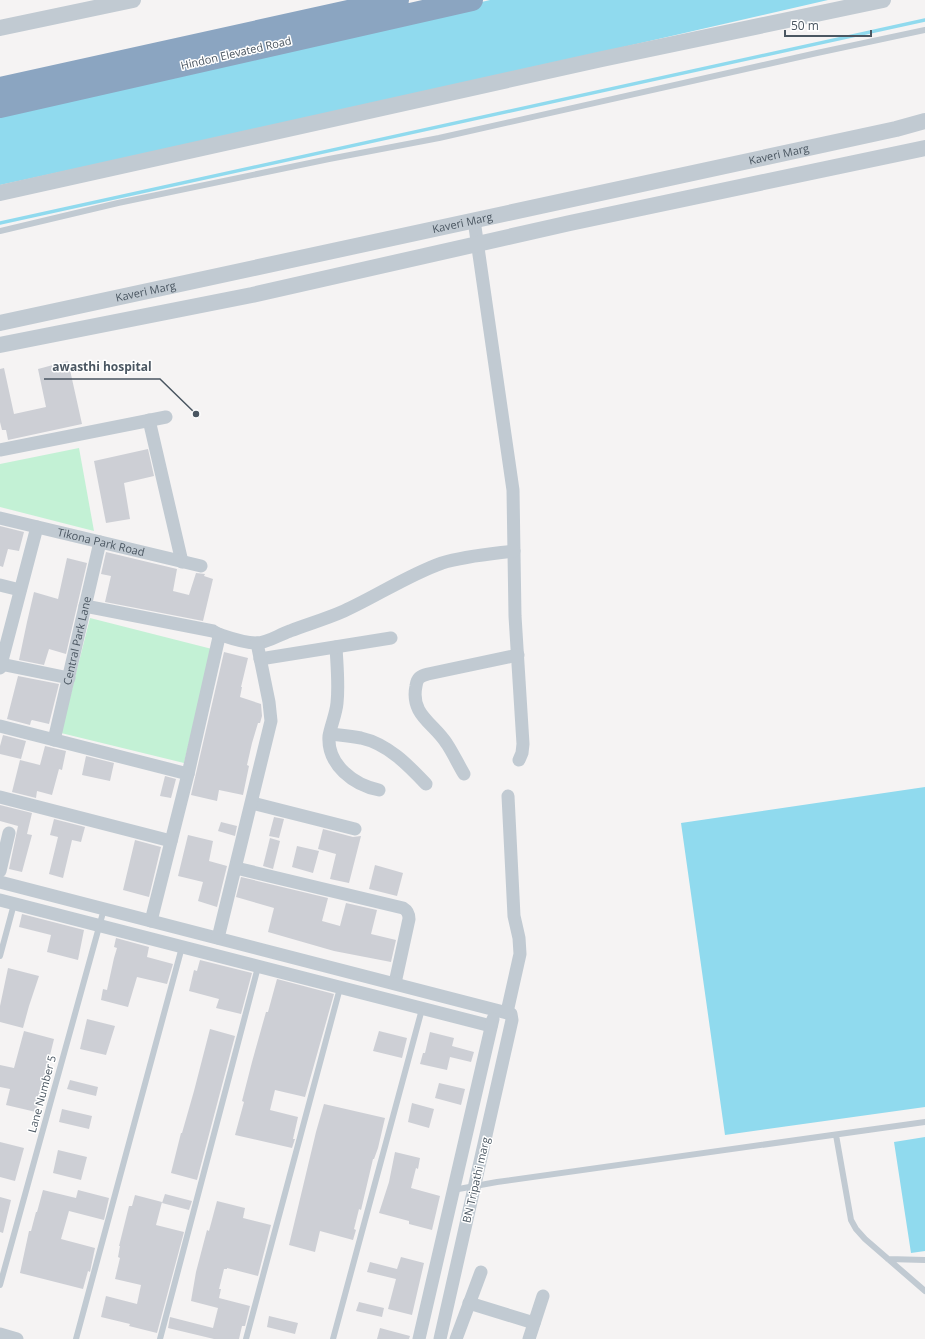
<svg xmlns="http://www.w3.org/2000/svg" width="925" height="1339" font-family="'Open Sans',sans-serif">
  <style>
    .green { fill: #c3f1d5 }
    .water { fill: #90daee }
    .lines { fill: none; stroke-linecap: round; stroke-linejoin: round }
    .stream { stroke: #90daee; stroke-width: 3.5 }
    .building { fill: #cdcfd5 }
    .service { stroke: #c1cad2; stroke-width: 6 }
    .minor { stroke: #c1cad2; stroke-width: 13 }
    .tertiary { stroke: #c1cad2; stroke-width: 16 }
    .motorway { stroke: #8ba5c1; stroke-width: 22 }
    .labels { text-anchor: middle; stroke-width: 3; stroke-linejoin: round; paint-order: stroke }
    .street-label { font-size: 11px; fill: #4a5661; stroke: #fff }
    .leader { fill: none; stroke: #4a5661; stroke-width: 1.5 }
    .callout-dot { fill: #4a5661; stroke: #fff; stroke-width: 1.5 }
    .callout-label { font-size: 12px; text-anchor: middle; font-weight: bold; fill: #4a5661; stroke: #fff; stroke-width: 3; stroke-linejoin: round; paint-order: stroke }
  </style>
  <rect width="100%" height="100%" fill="#f5f3f3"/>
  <!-- green -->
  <path class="green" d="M 79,448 L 94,531 L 0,507 L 0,464 Z
    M 90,618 L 212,649 L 184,763 L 61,733 Z"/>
  <!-- water -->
  <path class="water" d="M 490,0 L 828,0 L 375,104 L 0,185 L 0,111 L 245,58 Z
    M 925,787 L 925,1107 L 725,1135 L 681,823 Z
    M 925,1137 L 925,1251 L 911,1253 L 894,1142 Z"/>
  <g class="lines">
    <!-- stream -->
    <path class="stream" d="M 0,223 L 925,20"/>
  </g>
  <!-- building -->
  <path class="building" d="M 68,361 L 82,424 L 8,440 L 6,430 L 2,430 L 0,422 L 0,369 L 4,368 L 14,414 L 46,407 L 38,369 Z
    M 148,449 L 154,476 L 124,483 L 130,519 L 106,523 L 94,461 Z
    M 0,526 L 24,532 L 19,551 L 8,549 L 3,567 L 0,566 Z
    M 106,552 L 177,569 L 173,591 L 189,595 L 196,573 L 205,574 L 204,576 L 213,579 L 203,621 L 105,602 L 111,576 L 101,574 Z
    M 67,558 L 87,563 L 66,654 L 49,649 L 44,665 L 19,660 L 27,622 L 34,592 L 58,599 Z
    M 224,652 L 248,658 L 241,687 L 242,687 L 240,697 L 261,704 L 262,716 L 260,723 L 258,723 L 252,743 L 247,765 L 249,766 L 243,795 L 219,790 L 217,801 L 191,795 Z
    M 18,676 L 59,684 L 49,724 L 32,720 L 31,721 L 30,725 L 7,719 Z
    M 3,735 L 26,741 L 21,759 L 0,754 L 0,746 Z
    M 45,746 L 66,751 L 62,770 L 59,769 L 52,795 L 37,791 L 36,798 L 12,792 L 20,760 L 40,765 Z
    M 86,756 L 114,763 L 110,781 L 82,775 Z
    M 165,776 L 176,779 L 171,798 L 160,796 Z
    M 0,805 L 32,813 L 27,834 L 32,835 L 22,872 L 9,869 L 18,826 L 0,821 Z
    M 274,817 L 284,819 L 279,838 L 269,836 Z
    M 54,819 L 85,827 L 81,842 L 72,840 L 63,878 L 49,874 L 58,837 L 50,835 Z
    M 221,822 L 237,826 L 235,836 L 218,831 Z
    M 323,829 L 353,837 L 361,836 L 349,883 L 330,879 L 336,854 L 318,849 Z
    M 188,835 L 213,841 L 209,861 L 227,866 L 217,907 L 198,901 L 203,882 L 178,876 Z
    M 270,838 L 280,841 L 273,869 L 263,866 Z
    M 135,840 L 161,847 L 149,897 L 123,890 Z
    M 297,846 L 319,851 L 313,873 L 292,867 Z
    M 375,865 L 403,873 L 397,896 L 369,889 Z
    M 241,877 L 328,898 L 322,921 L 340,926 L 346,903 L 377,910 L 371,934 L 396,940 L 391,962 L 334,951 L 268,932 L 274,908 L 236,897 Z
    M 22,914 L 84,930 L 78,960 L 47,952 L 51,935 L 19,927 Z
    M 116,938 L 149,947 L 147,957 L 173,964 L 167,984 L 137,977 L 128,1007 L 101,1000 L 103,989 L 107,990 L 114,958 L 117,948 L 114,947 Z
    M 200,960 L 252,973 L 241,1014 L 216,1008 L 219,999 L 189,991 L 194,970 L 197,971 Z
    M 8,968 L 39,976 L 29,1006 L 23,1028 L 0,1022 L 0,1006 Z
    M 277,979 L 334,994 L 305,1097 L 275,1090 L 270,1110 L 298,1117 L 293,1139 L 295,1139 L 292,1148 L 235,1135 L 244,1102 L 242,1101 L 252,1062 L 266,1012 L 268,1012 Z
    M 87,1019 L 115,1026 L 106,1055 L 80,1049 Z
    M 210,1029 L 235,1036 L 197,1180 L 171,1173 L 181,1133 L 182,1133 L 194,1091 Z
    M 24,1031 L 54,1039 L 36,1112 L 6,1105 L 10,1089 L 0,1087 L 0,1065 L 14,1068 Z
    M 379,1031 L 407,1038 L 402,1058 L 373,1051 Z
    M 430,1032 L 454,1038 L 452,1046 L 474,1052 L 471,1062 L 450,1057 L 447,1070 L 420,1064 L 423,1053 L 425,1053 Z
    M 70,1080 L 98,1087 L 96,1096 L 67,1089 Z
    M 439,1083 L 465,1089 L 461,1105 L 435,1098 Z
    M 412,1103 L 434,1109 L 429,1128 L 408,1122 Z
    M 324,1104 L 385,1118 L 378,1148 L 374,1159 L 373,1159 L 361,1210 L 359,1209 L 354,1229 L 356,1230 L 353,1240 L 320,1231 L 315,1252 L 289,1245 L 316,1132 Z
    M 62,1109 L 92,1116 L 89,1129 L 59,1122 Z
    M 0,1142 L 24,1148 L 15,1181 L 0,1177 Z
    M 58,1150 L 87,1157 L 81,1180 L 53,1173 Z
    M 395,1152 L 420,1158 L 418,1169 L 416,1168 L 411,1188 L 440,1196 L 432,1230 L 409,1224 L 409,1221 L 379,1213 L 389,1182 Z
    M 43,1190 L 76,1198 L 78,1190 L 109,1198 L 104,1220 L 69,1211 L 61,1239 L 95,1248 L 90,1272 L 88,1271 L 83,1289 L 20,1273 L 29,1231 L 31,1231 L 36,1212 L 37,1212 Z
    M 165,1194 L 192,1201 L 189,1210 L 162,1203 Z
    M 135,1195 L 162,1202 L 156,1225 L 184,1232 L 157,1333 L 129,1326 L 130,1324 L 101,1317 L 106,1296 L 137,1304 L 141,1285 L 115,1279 L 120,1258 L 118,1257 L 120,1246 L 119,1246 L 129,1206 L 132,1206 Z
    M 0,1197 L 11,1200 L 3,1233 L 0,1232 Z
    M 217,1201 L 245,1208 L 243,1218 L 271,1225 L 258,1276 L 227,1268 L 227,1269 L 224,1269 L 219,1289 L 221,1289 L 219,1298 L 250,1306 L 245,1326 L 242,1326 L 239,1339 L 214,1339 L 168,1328 L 170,1317 L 213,1328 L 218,1308 L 191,1301 L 196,1272 L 207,1230 L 209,1231 Z
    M 401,1257 L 424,1263 L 412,1315 L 388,1309 L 396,1279 L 367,1272 L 370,1262 L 397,1269 Z
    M 359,1302 L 384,1308 L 382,1317 L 356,1311 Z
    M 269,1316 L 298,1323 L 295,1334 L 267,1327 Z
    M 380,1328 L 410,1336 L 409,1339 L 377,1339 Z"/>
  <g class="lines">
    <!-- service -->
    <path class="service" d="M 0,231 L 118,203 L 329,159 L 439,138 L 817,53 L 925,30
      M 0,956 L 14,904
      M 836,1135 L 851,1220 L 856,1229 L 865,1239 L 925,1291
      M 453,1190 L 497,1182 L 925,1122
      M 888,1259 L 925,1260
      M 0,1285 L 104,909
      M 76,1339 L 182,947
      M 160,1339 L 258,967
      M 246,1339 L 340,988
      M 333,1339 L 422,1009"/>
    <!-- minor -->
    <g class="minor">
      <path d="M 474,220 L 513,490 L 515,616 L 523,744 L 522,753 L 519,760"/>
      <path d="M 149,420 L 182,562"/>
      <path d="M 0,450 L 166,417"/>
      <path id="s1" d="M 0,518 L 201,566"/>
      <path d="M 0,585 L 20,590"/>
      <path d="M 85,606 L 213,631 L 218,634 L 219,637 L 188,774 L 151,921"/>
      <path d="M 218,634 C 230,638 243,643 256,643 C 268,643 278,635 290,631 C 308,624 326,619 344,611 C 377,596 408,575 442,563 C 465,556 490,554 514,551"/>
      <path d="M 336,647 C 337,666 339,685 337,703 C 336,714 331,725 329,736 C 327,765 354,785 379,790"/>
      <path d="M 260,659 L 391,638"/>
      <path d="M 1,664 L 69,678"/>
      <path d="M 0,668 L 37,527"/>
      <path d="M 0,726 L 188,774"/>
      <path d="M 330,734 C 340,735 350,736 361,738 C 388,744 408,765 426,784"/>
      <path id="s2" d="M 54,740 L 100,542"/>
      <path d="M 464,774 C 458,764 453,753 447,744 C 434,723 410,715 416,686 C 417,678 420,676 428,674 L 518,655"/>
      <path d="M 0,797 L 171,841"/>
      <path d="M 252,803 L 355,829"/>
      <path d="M 236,868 L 403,908 C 408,911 409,914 409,919 L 395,983"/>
      <path d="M 0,871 L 9,833"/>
      <path d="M 0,882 L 511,1014 L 512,1020 L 440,1339"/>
      <path d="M 0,900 L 491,1026"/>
      <path d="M 218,938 L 271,721 L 269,702 L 257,643"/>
      <path d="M 507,1012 L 520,954 L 519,938 L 514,916 L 508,796"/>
      <path d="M 469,1303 L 534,1323"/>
      <path d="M 0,1334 L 17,1339"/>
      <path d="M 419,1339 L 493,1019"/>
      <path d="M 456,1339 L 481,1272"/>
      <path d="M 529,1339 L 543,1296"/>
    </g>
    <!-- tertiary -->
    <g class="tertiary">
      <path d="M 0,28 L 133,0"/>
      <path d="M 0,193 L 602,59 L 883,0"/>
      <path id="s3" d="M 0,323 L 896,129 L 925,121"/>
      <path d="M 0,345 L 252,295 L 570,223 L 925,148"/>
    </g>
    <!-- motorway -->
    <path class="motorway" d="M 0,88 L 398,0
      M 0,107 L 472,0"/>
  </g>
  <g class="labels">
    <!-- street labels -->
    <g class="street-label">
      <text transform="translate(236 53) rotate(-13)" y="4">Hindon Elevated Road</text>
      <text dy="4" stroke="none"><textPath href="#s3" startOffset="797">Kaveri Marg</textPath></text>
      <text dy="4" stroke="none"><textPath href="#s3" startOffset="473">Kaveri Marg</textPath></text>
      <text dy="4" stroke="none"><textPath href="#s3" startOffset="149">Kaveri Marg</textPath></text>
      <text dy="4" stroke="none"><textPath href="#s1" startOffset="104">Tikona Park Road</textPath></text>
      <text dy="4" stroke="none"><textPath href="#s2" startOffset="102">Central Park Lane</textPath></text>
      <text transform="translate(42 1094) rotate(-75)" y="4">Lane Number 5</text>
      <text transform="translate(476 1180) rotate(-77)" y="4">BN Tripathi marg</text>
    </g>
  </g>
  <!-- callouts -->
  <path class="leader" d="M196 414L160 379H44"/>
  <circle class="callout-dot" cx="196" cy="414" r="4"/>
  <g class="callout-label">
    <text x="102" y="371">awasthi hospital</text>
  </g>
  <!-- scale -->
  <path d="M785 30v6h86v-6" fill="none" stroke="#4a5661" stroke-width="2"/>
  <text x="791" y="30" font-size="12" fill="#4a5661" stroke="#ffffff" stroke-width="3" paint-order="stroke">50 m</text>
</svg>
